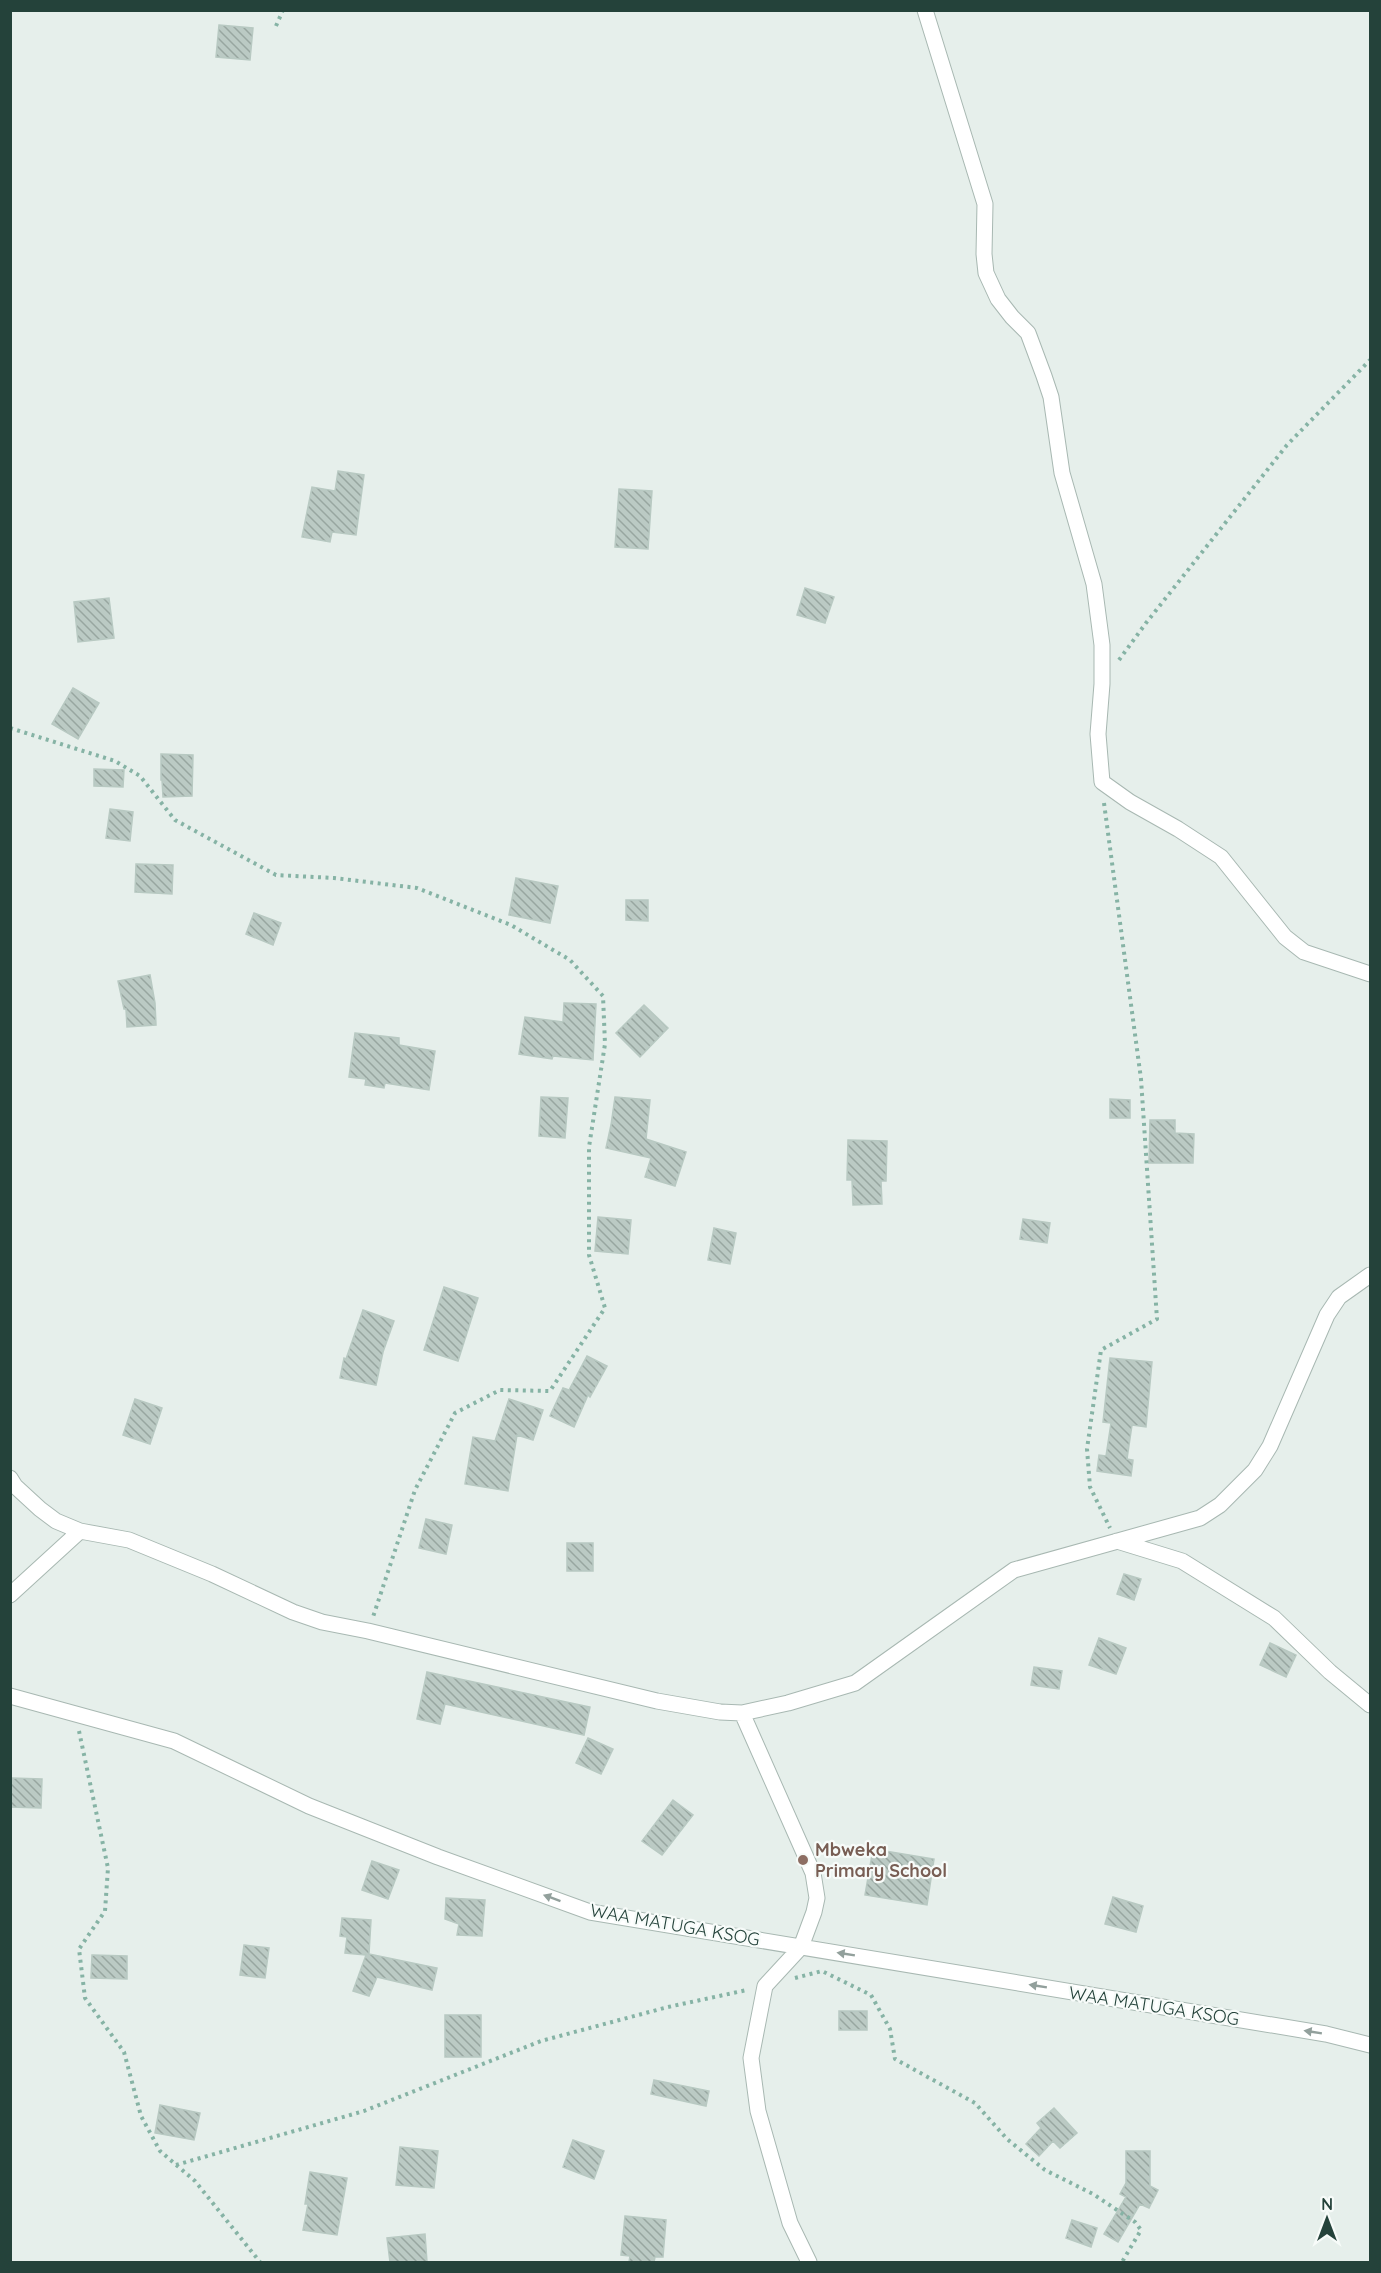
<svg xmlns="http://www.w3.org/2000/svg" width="1381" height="2273" font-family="Quicksand,sans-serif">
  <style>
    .building { fill: url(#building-back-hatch); stroke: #b8c9c2; stroke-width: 1.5 }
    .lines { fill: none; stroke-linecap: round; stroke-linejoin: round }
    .minor-casing { stroke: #a8b8b2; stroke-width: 17 }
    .path { stroke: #86b3a5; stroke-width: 4; stroke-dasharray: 3 4.5; stroke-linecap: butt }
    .minor { stroke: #fff; stroke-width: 15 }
    .oneway { fill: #92a09c }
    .education-dot { fill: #8d6e63; stroke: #f7fbf9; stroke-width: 2 }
    .labels { text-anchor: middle; stroke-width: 4.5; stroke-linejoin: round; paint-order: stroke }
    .education-label { font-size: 18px; font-weight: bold; fill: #785e54; stroke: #f7fbf9; text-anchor: start }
    .street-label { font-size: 18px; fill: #24423a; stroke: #f7fbf9 }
  </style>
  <defs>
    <pattern id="building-back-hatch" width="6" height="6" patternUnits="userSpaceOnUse" patternTransform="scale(1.5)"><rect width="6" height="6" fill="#bbcac4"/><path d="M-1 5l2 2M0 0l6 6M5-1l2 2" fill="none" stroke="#98a6a0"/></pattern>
  </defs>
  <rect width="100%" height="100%" fill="#e6efeb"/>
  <!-- building -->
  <path class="building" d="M 219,25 L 253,28 L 250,60 L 216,57 Z
    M 338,471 L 364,475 L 356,535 L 332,532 L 330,542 L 302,537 L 312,487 L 335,491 Z
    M 619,489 L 652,491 L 648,549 L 615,547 Z
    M 805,588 L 834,597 L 825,623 L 797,615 Z
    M 109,598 L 114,638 L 78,642 L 74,602 Z
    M 73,688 L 99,703 L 78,739 L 52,724 Z
    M 161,754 L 193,755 L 192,796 L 163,797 L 162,780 L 161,780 Z
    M 94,769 L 124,770 L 123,787 L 94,786 Z
    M 110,809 L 133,812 L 130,841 L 106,838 Z
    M 136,864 L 173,865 L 172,894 L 135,892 Z
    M 516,878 L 558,886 L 550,923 L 509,915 Z
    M 626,900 L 648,900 L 648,921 L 626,920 Z
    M 254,913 L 281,923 L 273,945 L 246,934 Z
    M 150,975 L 155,1003 L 156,1025 L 127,1027 L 126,1009 L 124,1009 L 118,981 Z
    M 564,1003 L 596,1004 L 593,1060 L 553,1056 L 552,1059 L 519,1054 L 525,1017 L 563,1022 Z
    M 644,1005 L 668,1028 L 640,1057 L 616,1033 Z
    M 355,1033 L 399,1038 L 399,1045 L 435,1051 L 429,1090 L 385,1083 L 384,1088 L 365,1085 L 366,1079 L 349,1077 Z
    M 541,1097 L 568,1098 L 565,1138 L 539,1136 Z
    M 615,1097 L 650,1100 L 646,1139 L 686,1152 L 675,1186 L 645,1177 L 651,1158 L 606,1148 L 611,1125 Z
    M 1110,1099 L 1130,1100 L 1130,1118 L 1110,1118 Z
    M 1150,1120 L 1175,1120 L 1175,1133 L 1194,1134 L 1193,1163 L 1149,1163 Z
    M 848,1140 L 887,1141 L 886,1181 L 881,1181 L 882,1204 L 853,1205 L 852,1180 L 847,1180 Z
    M 598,1217 L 631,1220 L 628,1254 L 595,1251 Z
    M 1023,1219 L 1050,1223 L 1047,1243 L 1020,1239 Z
    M 714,1228 L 736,1233 L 730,1264 L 708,1260 Z
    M 444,1287 L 478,1298 L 458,1361 L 424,1350 Z
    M 363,1310 L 394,1321 L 383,1352 L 376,1385 L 340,1378 L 344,1358 L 346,1359 Z
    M 587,1356 L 607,1366 L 590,1397 L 588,1395 L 574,1427 L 550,1416 L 563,1388 L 569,1390 Z
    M 1110,1358 L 1152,1362 L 1146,1427 L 1132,1425 L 1127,1459 L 1133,1460 L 1131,1476 L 1097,1471 L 1099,1455 L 1106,1456 L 1111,1423 L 1103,1422 Z
    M 135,1399 L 162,1408 L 150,1444 L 123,1435 Z
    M 509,1399 L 543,1410 L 533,1440 L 517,1435 L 508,1491 L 465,1484 L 473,1437 L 495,1441 Z
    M 426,1519 L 452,1525 L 446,1554 L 419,1548 Z
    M 567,1543 L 593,1543 L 593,1571 L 567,1571 Z
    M 1124,1574 L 1141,1579 L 1134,1600 L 1117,1594 Z
    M 1099,1638 L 1126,1648 L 1116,1674 L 1089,1665 Z
    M 1270,1643 L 1296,1655 L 1286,1677 L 1260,1665 Z
    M 1034,1667 L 1062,1671 L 1059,1689 L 1031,1685 Z
    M 427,1672 L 590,1707 L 584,1735 L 445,1704 L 440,1724 L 417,1719 Z
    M 588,1738 L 613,1749 L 601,1774 L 576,1763 Z
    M 11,1778 L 42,1779 L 41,1808 L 10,1807 Z
    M 673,1800 L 693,1815 L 662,1855 L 642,1841 Z
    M 873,1849 L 934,1859 L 927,1905 L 865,1895 Z
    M 372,1861 L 399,1870 L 388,1899 L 362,1890 Z
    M 1113,1897 L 1143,1906 L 1136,1932 L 1105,1924 Z
    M 446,1898 L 485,1900 L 482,1936 L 457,1935 L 459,1924 L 445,1919 Z
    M 342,1918 L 371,1920 L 369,1954 L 437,1968 L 432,1990 L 377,1977 L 369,1996 L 353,1991 L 366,1955 L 345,1953 L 347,1937 L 340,1936 Z
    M 244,1945 L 269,1948 L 265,1978 L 240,1975 Z
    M 92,1955 L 127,1956 L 127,1979 L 91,1978 Z
    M 839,2011 L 867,2011 L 867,2030 L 839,2030 Z
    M 445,2015 L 481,2015 L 481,2057 L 445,2057 Z
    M 654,2080 L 709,2091 L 706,2106 L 651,2094 Z
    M 160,2105 L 200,2113 L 194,2140 L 155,2133 Z
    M 1054,2108 L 1077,2133 L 1060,2148 L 1053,2141 L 1039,2156 L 1026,2144 L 1041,2128 L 1037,2123 Z
    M 573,2140 L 604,2151 L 594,2179 L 563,2167 Z
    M 400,2147 L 438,2151 L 434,2188 L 396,2185 Z
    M 1126,2151 L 1150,2151 L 1150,2186 L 1158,2190 L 1149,2208 L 1140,2204 L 1118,2242 L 1104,2234 L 1126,2197 L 1120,2194 L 1126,2183 Z
    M 310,2172 L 347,2178 L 337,2235 L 303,2230 L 308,2204 L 305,2204 Z
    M 625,2216 L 666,2220 L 663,2257 L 655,2257 L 654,2262 L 629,2262 L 630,2256 L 621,2255 Z
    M 1072,2220 L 1097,2228 L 1091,2247 L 1066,2238 Z
    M 425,2234 L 427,2262 L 390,2262 L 387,2238 Z"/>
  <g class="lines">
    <!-- minor casing -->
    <g class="minor-casing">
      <path id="minor" d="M 925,10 L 985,204 L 984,254 L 986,273 L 998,299 L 1012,317 L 1028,333 L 1044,376 L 1051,397 L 1062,473 L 1094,584 L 1102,645 L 1102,684 L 1098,734 L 1102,782 L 1130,802 L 1178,829 L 1221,857 L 1285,937 L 1304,952 L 1370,974
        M 10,1478 L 15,1486 L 40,1509 L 56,1521 L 80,1531 L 129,1540 L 212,1574 L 293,1612 L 322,1622 L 368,1631 L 657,1701 L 720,1712 L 742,1713 L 788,1703 L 855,1683 L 1014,1570 L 1200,1518 L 1220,1505 L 1255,1470 L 1270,1446 L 1327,1315 L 1339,1297 L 1370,1275
        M 1117,1541 L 1182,1561 L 1274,1618 L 1330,1672 L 1370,1705
        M 10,1595 L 80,1531
        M 10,1696 L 174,1741 L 309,1806 L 438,1857 L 590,1912 L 1326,2034 L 1370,2045
        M 742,1713 L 813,1873 L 817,1898 L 814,1912 L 801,1947 L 765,1986 L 751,2058 L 758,2111 L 790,2223 L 809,2262"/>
    </g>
    <!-- path -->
    <path class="path" d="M 276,26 L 283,10
      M 1119,660 L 1146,623 L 1287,445 L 1370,360
      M 10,728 L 115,761 L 140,776 L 175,820 L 276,875 L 334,878 L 417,888 L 511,925 L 570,960 L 603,996 L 605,1044 L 589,1147 L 589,1255 L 605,1308 L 550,1391 L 500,1390 L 455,1413 L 415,1490 L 373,1617
      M 1104,803 L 1141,1079 L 1157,1319 L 1101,1350 L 1087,1449 L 1090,1487 L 1110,1528
      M 79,1731 L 108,1868 L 105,1911 L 79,1949 L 85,1998 L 124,2052 L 141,2116 L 160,2151 L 195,2181 L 260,2262
      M 795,1978 L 822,1971 L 871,1995 L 890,2029 L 895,2059 L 975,2103 L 1007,2139 L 1045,2170 L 1093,2194 L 1135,2222 L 1141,2230 L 1122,2262
      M 176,2165 L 364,2111 L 541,2041 L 668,2007 L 747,1990"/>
    <!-- minor -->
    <use href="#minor" class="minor"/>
  </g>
  <!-- one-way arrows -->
  <defs><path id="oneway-solid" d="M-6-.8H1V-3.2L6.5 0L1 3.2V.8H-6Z" transform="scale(1.5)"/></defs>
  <g class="oneway">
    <use href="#oneway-solid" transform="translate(552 1898) rotate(-160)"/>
    <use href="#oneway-solid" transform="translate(846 1954) rotate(-171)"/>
    <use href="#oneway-solid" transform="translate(1038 1986) rotate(-171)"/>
    <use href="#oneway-solid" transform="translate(1313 2032) rotate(-171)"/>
  </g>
  <!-- markers -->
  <circle class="education-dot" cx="803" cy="1860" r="6"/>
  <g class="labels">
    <!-- education labels -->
    <g class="education-label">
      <text x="815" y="1856">Mbweka<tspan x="815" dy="21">Primary School</tspan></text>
    </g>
    <!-- street labels -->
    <g class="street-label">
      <text transform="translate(675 1925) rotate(10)" y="6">WAA MATUGA KSOG</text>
      <text transform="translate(1154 2006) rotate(9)" y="6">WAA MATUGA KSOG</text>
    </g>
  </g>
  <!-- border -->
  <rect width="1381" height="2273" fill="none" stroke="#24423a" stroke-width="24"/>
  <!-- north arrow -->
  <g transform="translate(1327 2219)" stroke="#f7fbf9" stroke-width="4.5" paint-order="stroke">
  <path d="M0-4.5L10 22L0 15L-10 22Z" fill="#24423a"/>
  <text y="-9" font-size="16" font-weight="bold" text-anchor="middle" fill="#24423a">N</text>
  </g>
</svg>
